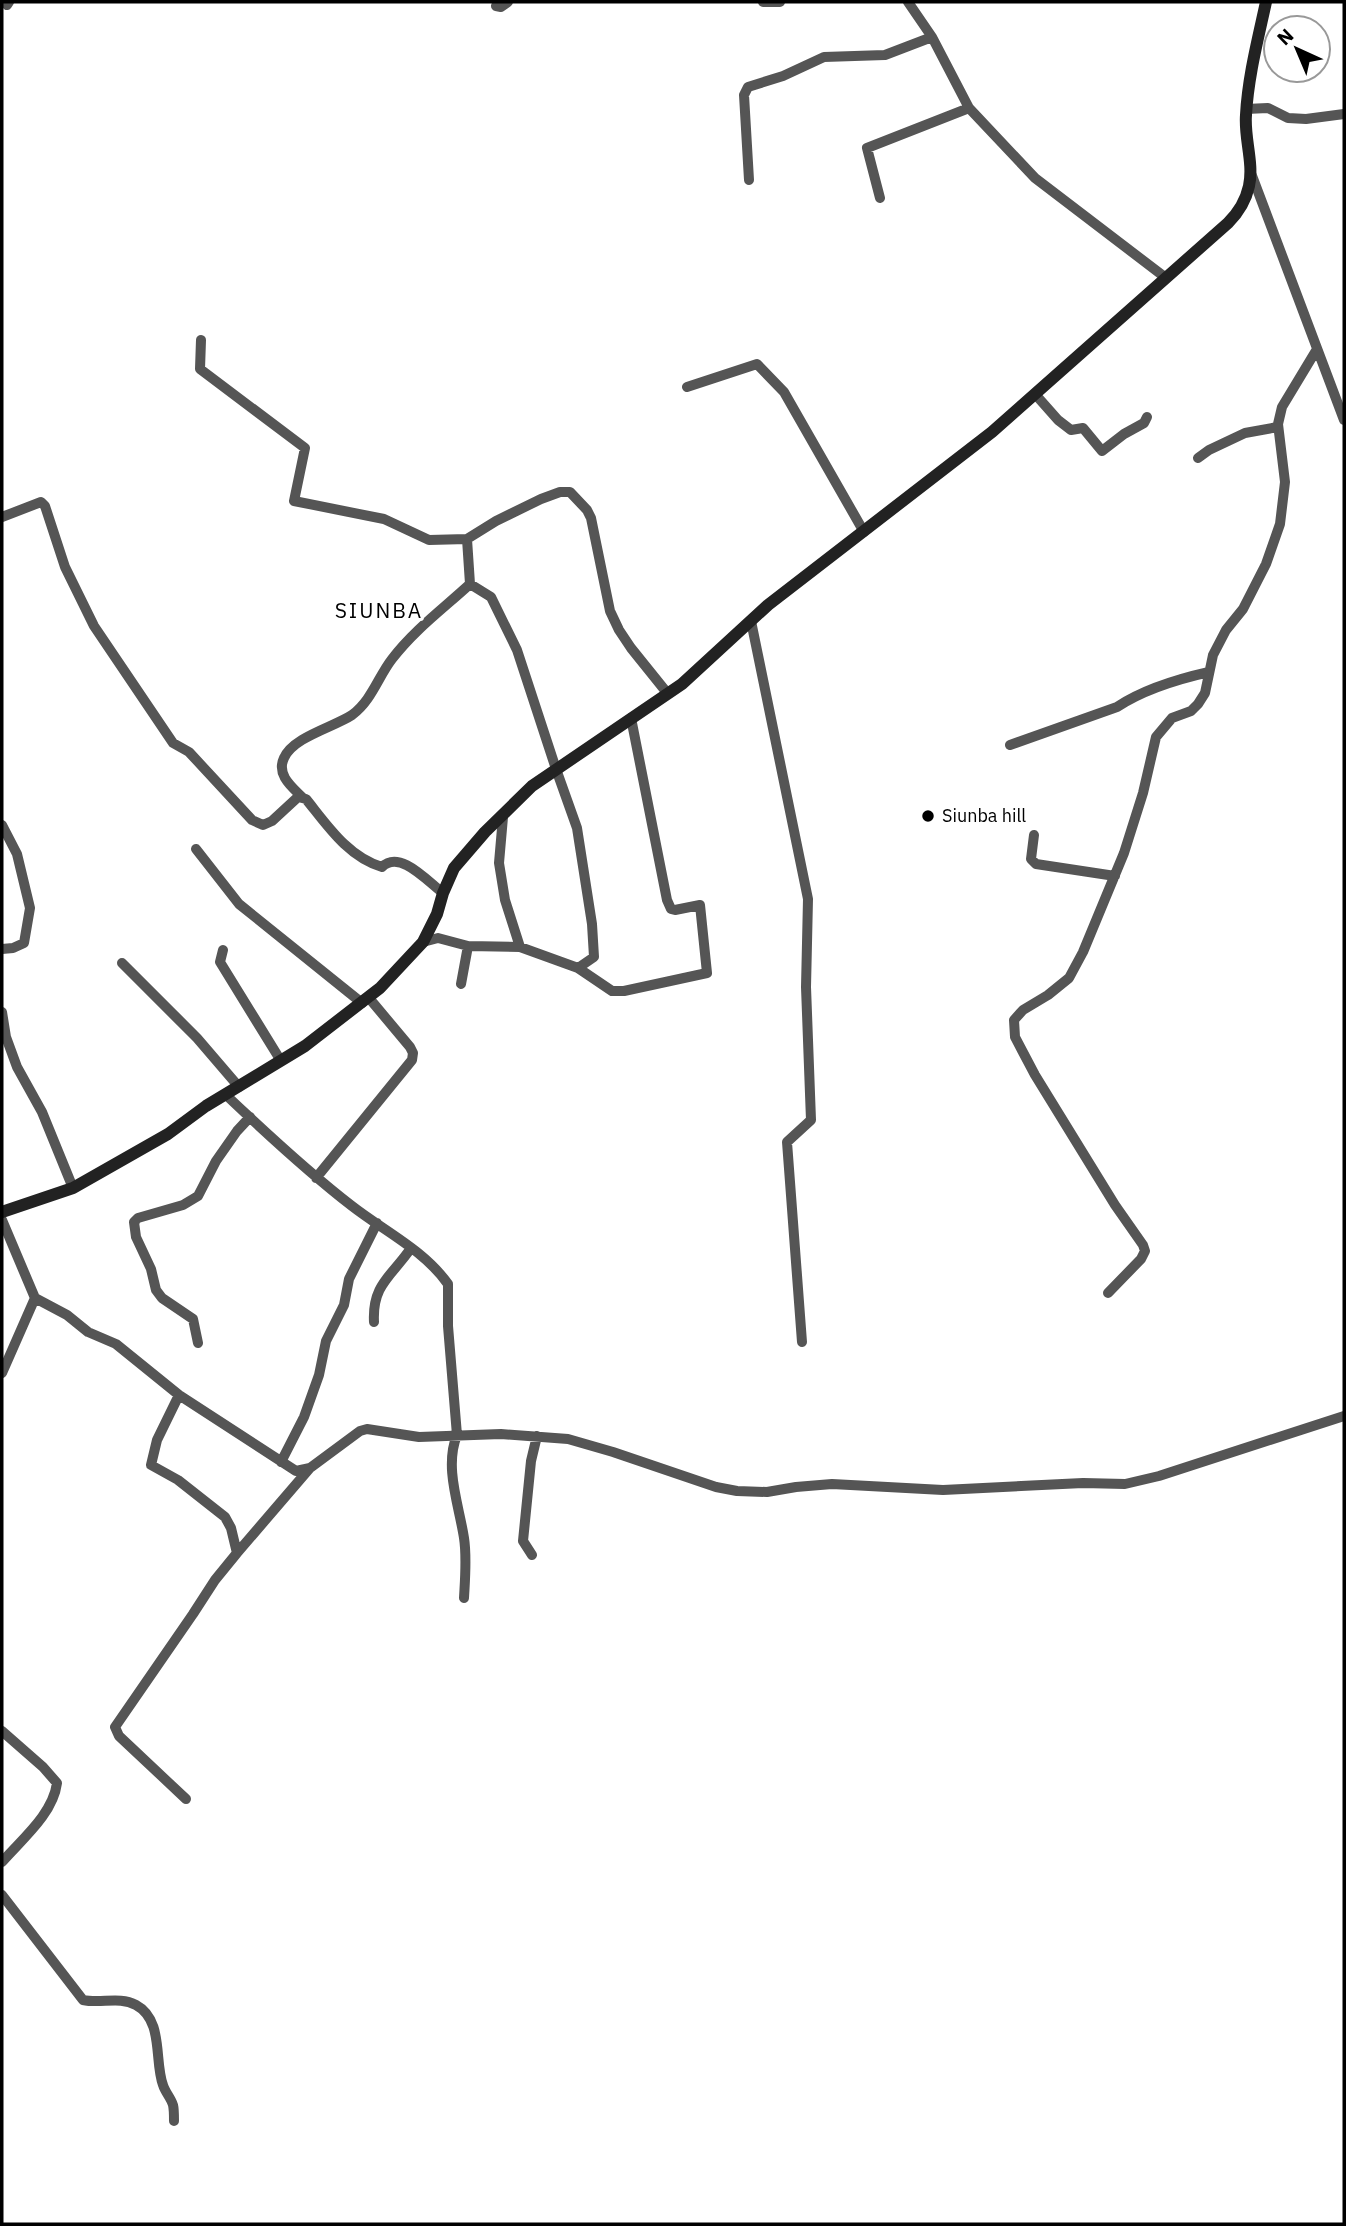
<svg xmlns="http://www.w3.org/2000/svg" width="1346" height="2226" font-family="'IBM Plex Sans',sans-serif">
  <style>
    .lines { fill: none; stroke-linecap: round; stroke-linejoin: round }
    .street { stroke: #555; stroke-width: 10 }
    .secondary { stroke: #222; stroke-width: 12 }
    .poi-dot { fill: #000; stroke: #fff; stroke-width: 2.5 }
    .labels { text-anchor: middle; stroke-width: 6; stroke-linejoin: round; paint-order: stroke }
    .poi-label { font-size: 18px; fill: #000; stroke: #fff; text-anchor: start }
    .quarter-label { font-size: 21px; letter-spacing: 2px; fill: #000; stroke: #fff }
  </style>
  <rect width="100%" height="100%" fill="#fff"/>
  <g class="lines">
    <!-- street -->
    <path class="street" d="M 763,2 L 780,2
      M 908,2 L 932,37 L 969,108 L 1035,178 L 1166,278
      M 7,5 L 9,2
      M 496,6 L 501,7 L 508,2
      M 1246,109 L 1268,108 L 1288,118 L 1306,119 L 1344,114
      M 1251,173 L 1344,420
      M 749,180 L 744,95 L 748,87 L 783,76 L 824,57 L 885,55 L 932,37
      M 880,198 L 867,148 L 969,108
      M 201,340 L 200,369 L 305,448 L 294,501 L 384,519 L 429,540 L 467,539 L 496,521 L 541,499 L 560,492 L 570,492 L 587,510 L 591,518 L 610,611 L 619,630 L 631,648 L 668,694
      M 687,387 L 757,364 L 784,392 L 864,532
      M 1035,394 L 1058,420 L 1071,430 L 1083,428 L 1102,451 L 1124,434 L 1144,423 L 1147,417
      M 1198,458 L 1209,450 L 1245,433 L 1278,427
      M 2,517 L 41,502 L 45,506 L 65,567 L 94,626 L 173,743 L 189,752 L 252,820 L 263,825 L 272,821 L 298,797 L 306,799 C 327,825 348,857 382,867 C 400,849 428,882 443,893
      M 467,539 L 470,584 L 491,597 L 517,650 L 556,769 L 577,828 L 592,924 L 594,957 L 578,968
      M 751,621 L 808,899 L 806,987 L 811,1120 L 787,1142 L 802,1342
      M 1010,745 L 1117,707 C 1144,689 1178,679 1209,672
      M 303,798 C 292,787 276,775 284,758 C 293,737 334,727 352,715 C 372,700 378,677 392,659 C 414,630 444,608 470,584
      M 503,817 L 499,863 L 505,900 L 520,947
      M 2,825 L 17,854 L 30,908 L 24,943 L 13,948 L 2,949
      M 1034,835 L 1031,859 L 1036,864 L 1115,876
      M 196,849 L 239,904 L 362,1003
      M 423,942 L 438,938 L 468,946 L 461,984
      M 468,946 L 520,947 L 578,968 L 612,991 L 624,991 L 707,973 L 700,905 L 675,910 L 671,909 L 667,900 L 631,718
      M 223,950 L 220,962 L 281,1061
      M 122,963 L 197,1038 L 239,1087
      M 2,1012 L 6,1037 L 17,1067 L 42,1112 L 73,1188
      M 226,1095 C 267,1134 308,1172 352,1206 C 384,1231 424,1250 448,1284 L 448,1326 L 457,1435 C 444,1467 459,1505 464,1538 C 467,1557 465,1579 464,1598
      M 316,1178 L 412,1060 L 413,1053 L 410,1047 L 369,998
      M 2,1220 L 35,1298 L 2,1373
      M 1108,1293 L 1141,1259 L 1145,1251 L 1143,1245 L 1115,1205 L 1035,1075 L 1015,1037 L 1014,1020 L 1023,1010 L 1048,995 L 1069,978 L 1083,952 L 1124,853 L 1143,793 L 1156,737 L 1172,718 L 1191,711 L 1198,704 L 1205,693 L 1213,655 L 1226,630 L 1243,609 L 1266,564 L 1280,524 L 1285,482 L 1278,424 L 1282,407 L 1317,349
      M 35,1298 L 67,1315 L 88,1332 L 116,1344 L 179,1395 L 296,1471 L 310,1468
      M 374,1322 C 372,1284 392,1276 411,1248
      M 198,1343 L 193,1319 L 162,1298 L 156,1290 L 151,1269 L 136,1237 L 134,1222 L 138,1218 L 183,1205 L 198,1196 L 216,1161 L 237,1131 L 250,1117
      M 179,1395 L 157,1440 L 151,1465 L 178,1480 L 225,1517 L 231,1528 L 237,1553
      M 281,1462 L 304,1417 L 319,1375 L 326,1341 L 344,1305 L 349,1279 L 377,1223
      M 532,1555 L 523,1541 L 531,1461 L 537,1436
      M 2,1731 L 43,1767 L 57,1783 C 53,1814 22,1839 2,1862
      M 186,1799 L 119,1736 L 115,1727 L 193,1614 L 215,1580 L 237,1553 L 310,1468 L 360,1431 L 367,1429 L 419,1437 L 501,1434 L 568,1439 L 613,1452 L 716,1487 L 737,1491 L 767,1492 L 796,1487 L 832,1484 L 943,1490 L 1083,1483 L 1125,1484 L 1159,1476 L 1344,1416
      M 2,1895 L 83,2000 C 101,2004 119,1996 136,2005 C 164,2020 154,2061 163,2085 C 165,2092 171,2098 173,2105 C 174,2109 174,2116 174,2121"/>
    <!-- secondary -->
    <path class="secondary" d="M 2,1212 L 73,1188 L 168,1134 L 206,1106 L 305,1046 L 380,988 L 423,942 L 437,914 L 443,893 L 454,868 L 485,832 L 532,786 L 682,684 L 768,605 L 992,432 L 1228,223 C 1238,213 1246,200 1249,186 C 1254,163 1244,138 1246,115 C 1248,77 1258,39 1266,2"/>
  </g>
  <!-- markers -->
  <circle class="poi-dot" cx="928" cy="816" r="7"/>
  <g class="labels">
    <!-- poi labels -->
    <g class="poi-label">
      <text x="942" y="822">Siunba hill</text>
    </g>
    <!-- quarter labels -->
    <g class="quarter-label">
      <text x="379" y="618">SIUNBA</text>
    </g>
  </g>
  <!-- border -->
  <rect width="1346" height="2226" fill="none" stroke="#000000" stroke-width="7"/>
  <!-- north arrow -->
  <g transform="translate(1297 49) rotate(316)"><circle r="33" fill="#ffffff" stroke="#999999" stroke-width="2"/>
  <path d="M0-5L12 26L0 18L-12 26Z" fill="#000000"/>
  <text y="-10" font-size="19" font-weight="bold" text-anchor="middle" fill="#000000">N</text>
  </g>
</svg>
